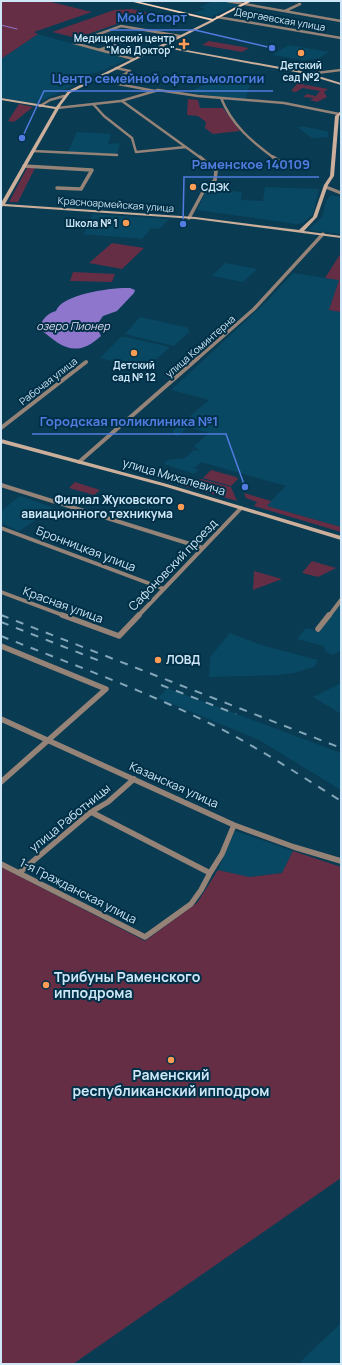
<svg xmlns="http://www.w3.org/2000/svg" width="342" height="1365" font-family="Manrope,sans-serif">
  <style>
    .built { fill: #094863 }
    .green { fill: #652e45 }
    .water { fill: #8e76cc }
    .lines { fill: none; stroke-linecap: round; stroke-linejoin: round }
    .stream { stroke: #8e76cc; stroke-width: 1 }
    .street-far3 { stroke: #968377; stroke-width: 2.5 }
    .street-far2 { stroke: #968377; stroke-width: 3.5 }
    .street-far1 { stroke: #968377; stroke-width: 4 }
    .street { stroke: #968377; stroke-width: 5.5 }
    .secondary { fill: #ccaf9b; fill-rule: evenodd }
    .primary { fill: #f6d0b7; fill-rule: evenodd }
    .rail-far1 { stroke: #83a5b8; stroke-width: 1.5; stroke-dasharray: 4.5 4.5; stroke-linecap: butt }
    .rail { stroke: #83a5b8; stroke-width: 2; stroke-dasharray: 8 8; stroke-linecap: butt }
    .poi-dot { fill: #fd9d55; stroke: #003047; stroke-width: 1.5 }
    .labels { text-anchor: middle; stroke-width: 4; stroke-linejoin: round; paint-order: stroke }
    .far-street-label { font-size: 10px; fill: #cee6f5; stroke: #003047 }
    .far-poi-label { font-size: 10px; font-weight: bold; fill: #cee6f5; stroke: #003047; text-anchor: end }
    .far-water-label { font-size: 11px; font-style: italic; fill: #ddd8ef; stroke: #003047 }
    .street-label { font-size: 12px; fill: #cee6f5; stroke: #003047 }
    .poi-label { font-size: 12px; font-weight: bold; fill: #cee6f5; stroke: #003047; text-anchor: end }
    .near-poi-label { font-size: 14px; font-weight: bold; fill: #cee6f5; stroke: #003047; text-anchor: start }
    .leader { fill: none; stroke: #527ce1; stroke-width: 1.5 }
    .callout-dot { fill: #527ce1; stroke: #003047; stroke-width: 1.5 }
    .callout-label { font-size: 13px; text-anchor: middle; font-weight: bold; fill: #527ce1; stroke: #003047; stroke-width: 4; stroke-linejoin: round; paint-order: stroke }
  </style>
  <rect width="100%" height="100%" fill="#093b53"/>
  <!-- built -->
  <path class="built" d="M 214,1 L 223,1 L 239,4 L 210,17 L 194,13 L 205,9 L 199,7 Z
    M 38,34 L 127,59 L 114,66 L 109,66 L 110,68 L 95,73 L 92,73 L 79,79 L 81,80 L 73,85 L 74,85 L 35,104 L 1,98 L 1,59 Z
    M 289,45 L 329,52 L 319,58 L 304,60 L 272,55 Z
    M 216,79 L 250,85 L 246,98 L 218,97 L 189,92 Z
    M 297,127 L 306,127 L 325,131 L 328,132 L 328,137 L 312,138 Z
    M 77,132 L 111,134 L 108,144 L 120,143 L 117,154 L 68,152 Z
    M 265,187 L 319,189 L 313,214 L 303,223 L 296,224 L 197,210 L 205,193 L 211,189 L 242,192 L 241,200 L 263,201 Z
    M 331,195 L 341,197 L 341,234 L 309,230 L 309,229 L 322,217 L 326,201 Z
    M 92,214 L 169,219 L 159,229 L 151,228 L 142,239 L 84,234 Z
    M 225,263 L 257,269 L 243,282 L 212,276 Z
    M 293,273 L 339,280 L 329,310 L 341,312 L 341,527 L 266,506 L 286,486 L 201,462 L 194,468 L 199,470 L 194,474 L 164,464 L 167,460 L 185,458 L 194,450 L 200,451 L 194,446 L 209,433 L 188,427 L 177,437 L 172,431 L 209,400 L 171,390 L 268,300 Z
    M 140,317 L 189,328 L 187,330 L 190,331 L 174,346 L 125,334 Z
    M 121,337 L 125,337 L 170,347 L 145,369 L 100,358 Z
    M 20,496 L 38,502 L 53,508 L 19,531 L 1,523 L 1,511 Z
    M 341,602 L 341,650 L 333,655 L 325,651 L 324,646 L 297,639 L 306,628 L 318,631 Z
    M 230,633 L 261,645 L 318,660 L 314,667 L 294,673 L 278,675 L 209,677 L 210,657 Z
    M 341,683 L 341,714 L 313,697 Z
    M 167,688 L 341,753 L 341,790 L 259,740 L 158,698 Z
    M 235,831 L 293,851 L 282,873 L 249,877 L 218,870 Z
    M 341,1323 L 341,1364 L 298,1364 Z"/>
  <!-- green -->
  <path class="green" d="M 1,1 L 47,1 L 92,12 L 34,32 L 38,34 L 1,59 Z
    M 132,9 L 148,13 L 77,38 L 52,32 L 114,10 Z
    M 209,41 L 249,48 L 242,52 L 202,45 Z
    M 291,82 L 306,85 L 304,87 L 307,85 L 328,89 L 324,92 L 327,97 L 317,102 L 310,100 L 314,98 L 303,97 L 307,94 L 315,96 L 315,97 L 320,91 L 302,88 L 296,92 L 291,91 L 297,84 Z
    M 188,99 L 198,100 L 200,108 L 223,108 L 240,131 L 213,134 L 205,128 L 206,122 L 198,116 L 187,115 Z
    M 19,104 L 33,107 L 14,122 L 8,121 Z
    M 27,168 L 35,168 L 18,202 L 9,202 Z
    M 112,243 L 144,248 L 122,269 L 89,263 Z
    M 341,253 L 341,312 L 329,310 L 339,280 L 325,278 Z
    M 73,272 L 115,274 L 112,282 L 70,281 Z
    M 211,470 L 236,477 L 238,479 L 231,486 L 203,478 Z
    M 202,479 L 231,487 L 237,501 L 180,485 Z
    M 75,482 L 100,490 L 94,495 L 69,488 Z
    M 244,493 L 271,501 L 267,506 L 341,527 L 341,532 L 254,506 L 257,502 L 246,498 Z
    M 312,561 L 336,568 L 318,577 L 302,573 Z
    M 254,571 L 282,579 L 253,590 Z
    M 293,851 L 341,867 L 341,1178 L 73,1364 L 1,1364 L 1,867 L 145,941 L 197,903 L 218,870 L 249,877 L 282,873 Z"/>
  <!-- water -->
  <path class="water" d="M 130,288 L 135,290 L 134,293 L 117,311 L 103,316 L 96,326 L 101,336 C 76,359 61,347 39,328 C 42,320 47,313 56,311 C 61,294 114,287 130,288 Z"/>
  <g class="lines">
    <!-- stream -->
    <path class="stream" d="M 1,25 L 17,29"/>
    <!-- street-far3 -->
    <path class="street-far3" d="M 227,1 L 341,21
      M 285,11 L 300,4
      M 217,17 L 341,38
      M 99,50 L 121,42 L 120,40
      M 133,59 L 74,43 L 121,26 L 180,36
      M 116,68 L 130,71 L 111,82 L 113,83 L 155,91 L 158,90 L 198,96 L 284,103 L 339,114
      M 308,74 L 341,70
      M 221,98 C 232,125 251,141 274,158
      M 122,101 L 201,158
      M 94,105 L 104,116 L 132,138 L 136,152 L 186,147
      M 40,106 L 50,100 L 64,96
      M 57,108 L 121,101 L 155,91
      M 33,151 L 117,155"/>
    <!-- street-far2 -->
    <path class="street-far2" d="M 273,157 L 288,167
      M 24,166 L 92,170 L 81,189 L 57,188
      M 326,187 L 341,193
      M 189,218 L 203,192 L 215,180 L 216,171 L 200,157
      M 197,359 L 254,309 L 323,234"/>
    <!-- street-far1 -->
    <path class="street-far1" d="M 1,428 L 86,362
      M 79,462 L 198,358
      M 1,485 L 203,548
      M 1,528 L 164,589
      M 1,592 L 65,616
      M 138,616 L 241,508
      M 329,616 L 341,600"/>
    <!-- street -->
    <path class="street" d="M 62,615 L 119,636 L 139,615
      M 318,629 L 329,615
      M 1,646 L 106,689 L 1,782
      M 1,719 L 234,825 L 294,847 L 341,861
      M 1,864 L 145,937 L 191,904 L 201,890 L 210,873 L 91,812
      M 19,873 L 91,812 L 108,802 L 134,779
      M 210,873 L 222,854 L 234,825"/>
    <!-- secondary -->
    <path class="secondary" d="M 213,19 L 214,21 L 164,46 L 302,71 L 341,83 L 341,85 L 301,73 L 161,47 L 70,93 L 61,105 L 5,204 L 195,217 L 299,230 L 313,217 L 324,185 L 330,176 L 335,116 L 341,111 L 341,114 L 339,116 L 334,176 L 328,185 L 317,217 L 304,231 L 341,236 L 341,238 L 195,219 L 3,206 L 1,208 L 1,203 L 55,109 L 1,100 L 1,98 L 56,107 L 68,91 Z
      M 1,439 L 167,484 L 341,536 L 341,540 L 163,486 L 1,443 Z"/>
    <!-- primary -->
    <path class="primary" d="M 129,1 L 136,1 L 213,19 L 247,1 L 252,1 L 213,21 Z"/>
    <!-- rail-far1 -->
    <path class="rail-far1" d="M 1,615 L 3,616"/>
    <!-- rail -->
    <path class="rail" d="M 1,615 L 341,748
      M 1,622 L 105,663
      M 1,636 C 71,664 143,690 211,724 C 256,746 298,774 341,801
      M 161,685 L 236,714"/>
  </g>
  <!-- markers -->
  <g class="poi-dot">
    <path d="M182 38h4v4h4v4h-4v4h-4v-4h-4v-4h4z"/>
    <circle cx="301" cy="53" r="4"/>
    <circle cx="193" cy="187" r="4"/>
    <circle cx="126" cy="223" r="4"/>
    <circle cx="134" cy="353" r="4"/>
    <circle cx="181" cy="507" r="4"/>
    <circle cx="158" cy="660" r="4"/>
    <circle cx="46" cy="985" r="4"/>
    <circle cx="171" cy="1060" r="4"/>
  </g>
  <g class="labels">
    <!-- far-street labels -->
    <g class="far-street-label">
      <text transform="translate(280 19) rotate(10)" y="4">Дергаевская улица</text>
      <text transform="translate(116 204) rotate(4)" y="4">Красноармейская улица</text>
      <text transform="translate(200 346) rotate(-41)" y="4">улица Коминтерна</text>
      <text transform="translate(48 381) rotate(-38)" y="4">Рабочая улица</text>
    </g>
    <!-- far-poi labels -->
    <g class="far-poi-label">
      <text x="175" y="42">Медицинский центр<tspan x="175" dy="12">"Мой Доктор"</tspan></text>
      <text x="301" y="69" text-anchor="middle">Детский<tspan x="301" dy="12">сад №2</tspan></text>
      <text x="201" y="191" text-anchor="start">СДЭК</text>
      <text x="118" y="227">Школа № 1</text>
      <text x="134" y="369" text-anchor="middle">Детский<tspan x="134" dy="12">сад № 12</tspan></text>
    </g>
    <!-- far-water labels -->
    <g class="far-water-label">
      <text x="73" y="330">озеро Пионер</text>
    </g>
    <!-- street labels -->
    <g class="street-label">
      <text transform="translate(174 477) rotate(16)" y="4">улица Михалевича</text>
      <text transform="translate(86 549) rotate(21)" y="4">Бронницкая улица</text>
      <text transform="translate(173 565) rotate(-46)" y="4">Сафоновский проезд</text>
      <text transform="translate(63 605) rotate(20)" y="4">Красная улица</text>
      <text transform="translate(174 785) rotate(24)" y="4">Казанская улица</text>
      <text transform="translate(70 818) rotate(-39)" y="4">улица Работницы</text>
      <text transform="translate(78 891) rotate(27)" y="4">1-я Гражданская улица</text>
    </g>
    <!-- poi labels -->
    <g class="poi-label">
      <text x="173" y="504">Филиал Жуковского<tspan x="173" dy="14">авиационного техникума</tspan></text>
      <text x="166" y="664" text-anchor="start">ЛОВД</text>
    </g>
    <!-- near-poi labels -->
    <g class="near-poi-label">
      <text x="54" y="982">Трибуны Раменского<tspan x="54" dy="16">ипподрома</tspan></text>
      <text x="171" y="1080" text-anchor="middle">Раменский<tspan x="171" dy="16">республиканский ипподром</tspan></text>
    </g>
  </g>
  <!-- callouts -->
  <path class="leader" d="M272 48L195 30H109M22 138L44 91H273M183 224L184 177H319M245 487L226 434H32"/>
  <g class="callout-dot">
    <circle cx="272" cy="48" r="4"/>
    <circle cx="22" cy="138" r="4"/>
    <circle cx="183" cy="224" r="4"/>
    <circle cx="245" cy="487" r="4"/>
  </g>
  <g class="callout-label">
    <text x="152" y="22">Мой Спорт</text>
    <text x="158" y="83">Центр семейной офтальмологии</text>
    <text x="251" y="169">Раменское 140109</text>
    <text x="129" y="426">Городская поликлиника №1</text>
  </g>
  <!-- border -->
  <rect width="342" height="1365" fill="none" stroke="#cee6f5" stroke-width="4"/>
</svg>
